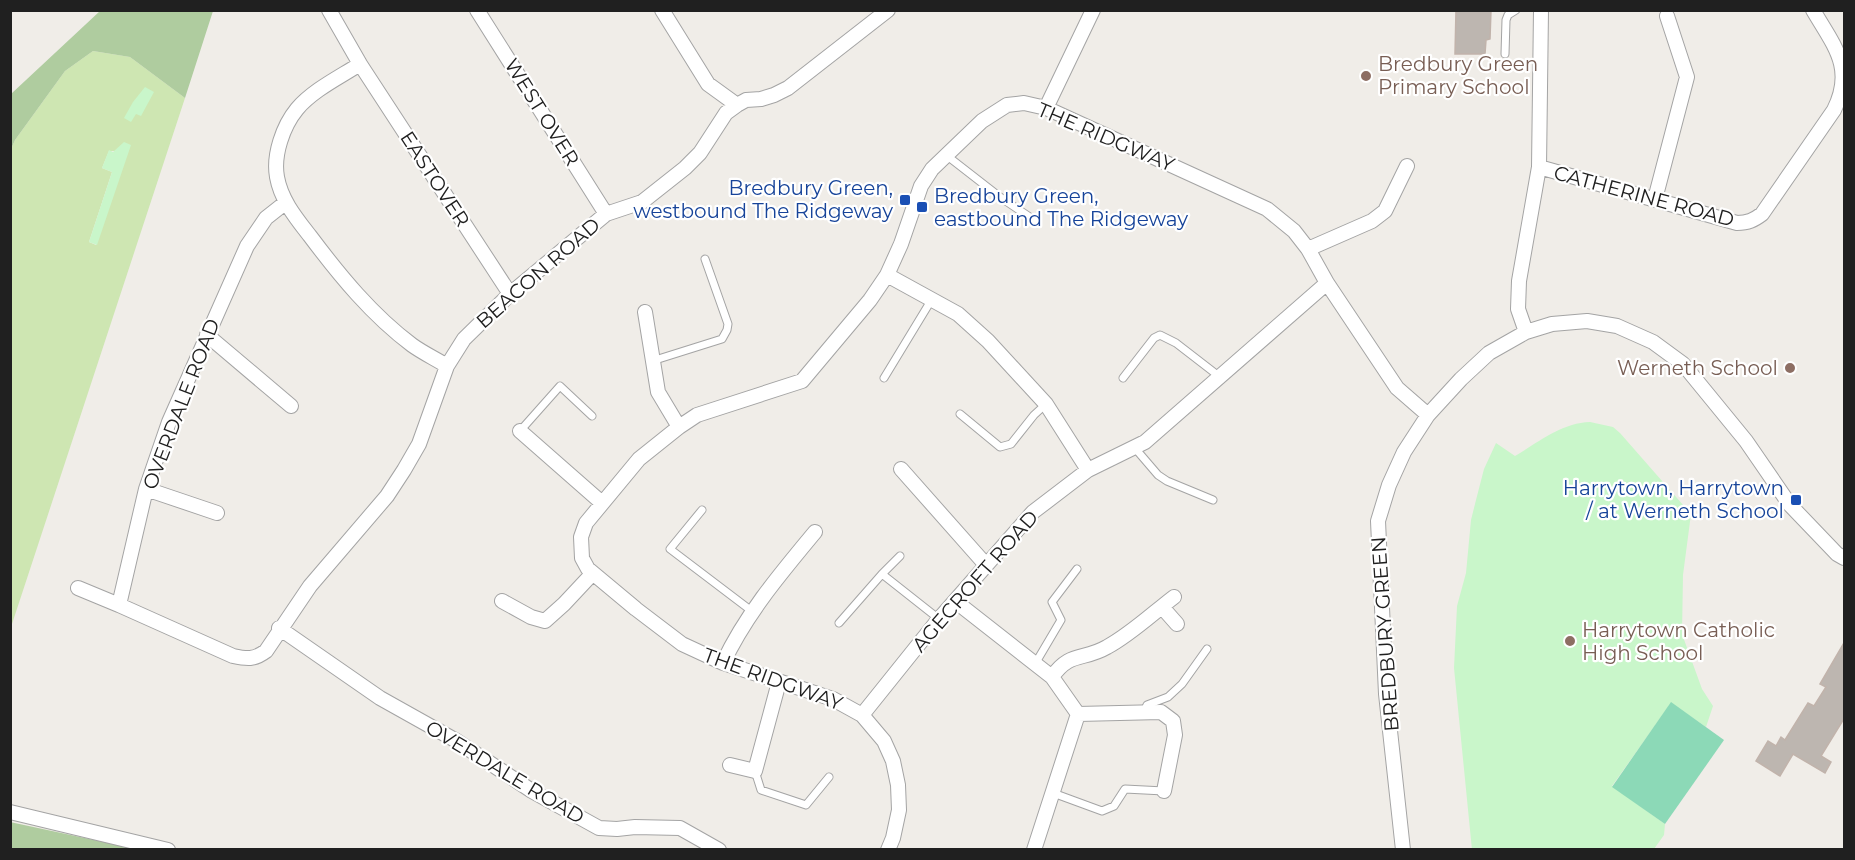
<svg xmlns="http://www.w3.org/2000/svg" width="1855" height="860" font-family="Montserrat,sans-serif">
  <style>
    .grass { fill: #cee6b2; fill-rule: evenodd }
    .forest { fill: #afcc9f }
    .park { fill: #c9f6ca }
    .pitch { fill: #8cd9b7 }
    .building { fill: #bdb6b0; stroke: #c1b3ab; stroke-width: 1.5 }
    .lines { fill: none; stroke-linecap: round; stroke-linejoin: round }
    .lane-casing { stroke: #a4a4a4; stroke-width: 9 }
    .street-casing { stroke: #a4a4a4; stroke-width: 16 }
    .lane { stroke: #fff; stroke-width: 7 }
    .street { stroke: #fff; stroke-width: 14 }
    .education-dot { fill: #8d6e63; stroke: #fff; stroke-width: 2 }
    .transit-dot { fill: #1a4fb4; stroke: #fff; stroke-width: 2 }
    .labels { text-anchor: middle; stroke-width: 4.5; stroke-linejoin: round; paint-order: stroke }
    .education-label { font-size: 20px; fill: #785e54; stroke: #fff; text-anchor: start }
    .street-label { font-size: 20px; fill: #202020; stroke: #fff }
    .transit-label { font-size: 20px; fill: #164399; stroke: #fff; text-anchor: end }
  </style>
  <rect width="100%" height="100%" fill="#f0ede8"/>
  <!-- grass -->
  <path class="grass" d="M 93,51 L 130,57 L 185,98 L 11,627 L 11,149 L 15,140 L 65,71 ZM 109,151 L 128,151 L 96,245 L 89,242 L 112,172 L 102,168 Z"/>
  <!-- forest -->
  <path class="forest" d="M 100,11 L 213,11 L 185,98 L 130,57 L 93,51 L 65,71 L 15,140 L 11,149 L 11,94 Z
    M 10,822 L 136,849 L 11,849 Z"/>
  <!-- park -->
  <path class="park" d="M 145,87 L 154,92 L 141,116 L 136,114 L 131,122 L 124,118 L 133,102 Z
    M 124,142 L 131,145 L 97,245 L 89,242 L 112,172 L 102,168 L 109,150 L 113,152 Z
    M 1590,422 L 1613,427 L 1620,433 L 1691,514 L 1683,575 L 1682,634 L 1702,689 L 1713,706 L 1706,727 L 1671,703 L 1612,786 L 1665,824 L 1664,835 L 1654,849 L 1472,850 L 1454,668 L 1457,606 L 1466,573 L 1471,520 L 1476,500 L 1484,469 L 1496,443 L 1515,456 C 1539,442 1561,423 1590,422 Z"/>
  <!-- pitch -->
  <path class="pitch" d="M 1671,702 L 1724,740 L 1665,824 L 1612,787 Z"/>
  <!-- building -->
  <path class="building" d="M 1456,10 L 1491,10 L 1490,39 L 1486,40 L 1485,54 L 1455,54 Z
    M 1845,641 L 1845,717 L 1821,756 L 1831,762 L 1825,773 L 1793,754 L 1780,776 L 1756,761 L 1768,741 L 1776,746 L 1781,737 L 1785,740 L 1808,703 L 1814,706 L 1826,687 L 1820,684 Z"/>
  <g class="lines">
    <!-- lane casing -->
    <g class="lane-casing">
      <path id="lane" d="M 1505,54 L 1506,20 L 1508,15 L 1516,10
        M 946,155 L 1000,197 L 1037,222
        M 652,361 L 722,339 L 727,330 L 728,324 L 705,259
        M 884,378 L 932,299
        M 1123,378 L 1154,338 L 1160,335 L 1176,343 L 1220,377
        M 960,414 L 1000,447 L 1011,444 L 1034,415 L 1046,404
        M 520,431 L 560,386 L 592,416
        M 1134,447 L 1158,475 L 1167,481 L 1213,500
        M 702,510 L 670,549 L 753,612
        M 882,574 L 900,556
        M 839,623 L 882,574 L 939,619
        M 1035,664 L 1061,620 L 1052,602 L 1077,569
        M 1144,712 L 1147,705 L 1168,697 L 1182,684 L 1207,649
        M 755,771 L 761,790 L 806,805 L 829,777
        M 1053,793 L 1102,811 L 1114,806 L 1125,789 L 1164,791"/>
    </g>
    <!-- street casing -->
    <g class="street-casing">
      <path id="street" d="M 329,10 L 360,64 L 510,294
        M 477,10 L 606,214
        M 662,10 L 708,84 L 737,105
        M 360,64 C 340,77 313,90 297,109 C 283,126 273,155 277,177 C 281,200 296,218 310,236 C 340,276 372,315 412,345 C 423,353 436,359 447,366
        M 1046,108 L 1093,10
        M 1539,167 L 1737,223 C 1748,223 1754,220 1762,214 L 1834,110 C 1855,68 1834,46 1813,10
        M 1655,199 L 1687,77 L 1667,16
        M 285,203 L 266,218 L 247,246 L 169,422 L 146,489 L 119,605 L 233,656 C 247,659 254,660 266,651 L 310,586 L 387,496 L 404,470 L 419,444 L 447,366 L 464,339 L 510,294 L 606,214 L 642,202 L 685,168 L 700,153 L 726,113 L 737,105 L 746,100 L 761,99 L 774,95 L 788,88 L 888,10
        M 1308,249 L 1372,221 L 1385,211 L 1407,166
        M 887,275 L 958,314 L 988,341 L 1046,404 L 1088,470
        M 645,312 L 658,392 L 679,427
        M 1526,332 L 1518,309 L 1519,281 L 1539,167 L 1541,10
        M 207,335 L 291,406
        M 520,431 L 602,503
        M 901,469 L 986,565
        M 146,489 L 217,513
        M 78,588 L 119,605
        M 502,601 L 531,617 L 545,621 L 564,604 L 593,573
        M 955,601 L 1052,677 L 1078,714 L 1034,850
        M 1162,607 L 1177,624
        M 279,628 L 380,698 L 455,740 L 532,791 L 599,828 L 617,829 L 635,827 L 680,828 L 719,850
        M 723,663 C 746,614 781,573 815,532
        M 1052,677 C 1070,651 1083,661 1107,647 C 1131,634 1153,613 1174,597
        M 1078,714 L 1161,712 L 1173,721 L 1175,735 L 1164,791
        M 862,715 L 939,619 L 1033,512 L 1088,470 L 1145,442 L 1327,283
        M 730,765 L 755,771 L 779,682
        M 10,812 L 168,850
        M 888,850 L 893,838 L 899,810 L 898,785 L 893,761 L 884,741 L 862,715 L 833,699 L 723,663 L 682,644 L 636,609 L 588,569 L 582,558 L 581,537 L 586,523 L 639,459 L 679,427 L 697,415 L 802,381 L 870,300 L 887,275 L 901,244 L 921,186 L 932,169 L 982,121 L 1007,105 L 1024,103 L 1046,108 L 1267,209 L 1294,231 L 1308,249 L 1327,283 L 1397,388 L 1428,415
        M 1403,850 L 1386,694 L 1378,521 L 1389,485 L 1404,452 L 1428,415 L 1461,379 L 1489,353 L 1526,332 L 1552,324 L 1587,321 L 1617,326 L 1653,342 L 1683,364 L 1746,441 L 1790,505 L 1837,554 L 1844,558"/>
    </g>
    <!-- lane -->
    <use href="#lane" class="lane"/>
    <!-- street -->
    <use href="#street" class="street"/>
  </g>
  <!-- markers -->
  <g class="education-dot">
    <circle cx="1366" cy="76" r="6"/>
    <circle cx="1790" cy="368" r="6"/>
    <circle cx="1570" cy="641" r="6"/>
  </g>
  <g class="transit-dot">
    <rect x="899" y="194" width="12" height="12" rx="3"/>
    <rect x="916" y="201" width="12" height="12" rx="3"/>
    <rect x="1790" y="494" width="12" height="12" rx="3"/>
  </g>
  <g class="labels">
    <!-- education labels -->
    <g class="education-label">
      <text x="1378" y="71">Bredbury Green<tspan x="1378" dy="23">Primary School</tspan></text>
      <text x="1778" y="375" text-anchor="end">Werneth School</text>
      <text x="1582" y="637">Harrytown Catholic<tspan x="1582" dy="23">High School</tspan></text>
    </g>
    <!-- street labels -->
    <g class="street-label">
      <text transform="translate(542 112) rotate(58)" y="7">WEST OVER</text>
      <text transform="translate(1106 137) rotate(23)" y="7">THE RIDGWAY</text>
      <text transform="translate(435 179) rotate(57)" y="7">EASTOVER</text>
      <text transform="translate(1644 196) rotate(15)" y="7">CATHERINE ROAD</text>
      <text transform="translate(538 273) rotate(-41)" y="7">BEACON ROAD</text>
      <text transform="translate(181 404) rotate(-69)" y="7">OVERDALE ROAD</text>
      <text transform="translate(975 581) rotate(-49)" y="7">AGECROFT ROAD</text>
      <text transform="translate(1385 634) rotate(-94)" y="7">BREDBURY GREEN</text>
      <text transform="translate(773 679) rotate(20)" y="7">THE RIDGWAY</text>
      <text transform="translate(505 772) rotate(31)" y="7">OVERDALE ROAD</text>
    </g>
    <!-- transit labels -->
    <g class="transit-label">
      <text x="893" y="195">Bredbury Green,<tspan x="893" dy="23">westbound The Ridgeway</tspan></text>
      <text x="934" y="203" text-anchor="start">Bredbury Green,<tspan x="934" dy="23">eastbound The Ridgeway</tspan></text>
      <text x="1784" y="495">Harrytown, Harrytown<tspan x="1784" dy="23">/ at Werneth School</tspan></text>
    </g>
  </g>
  <!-- border -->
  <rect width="1855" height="860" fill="none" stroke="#202020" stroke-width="24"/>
</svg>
